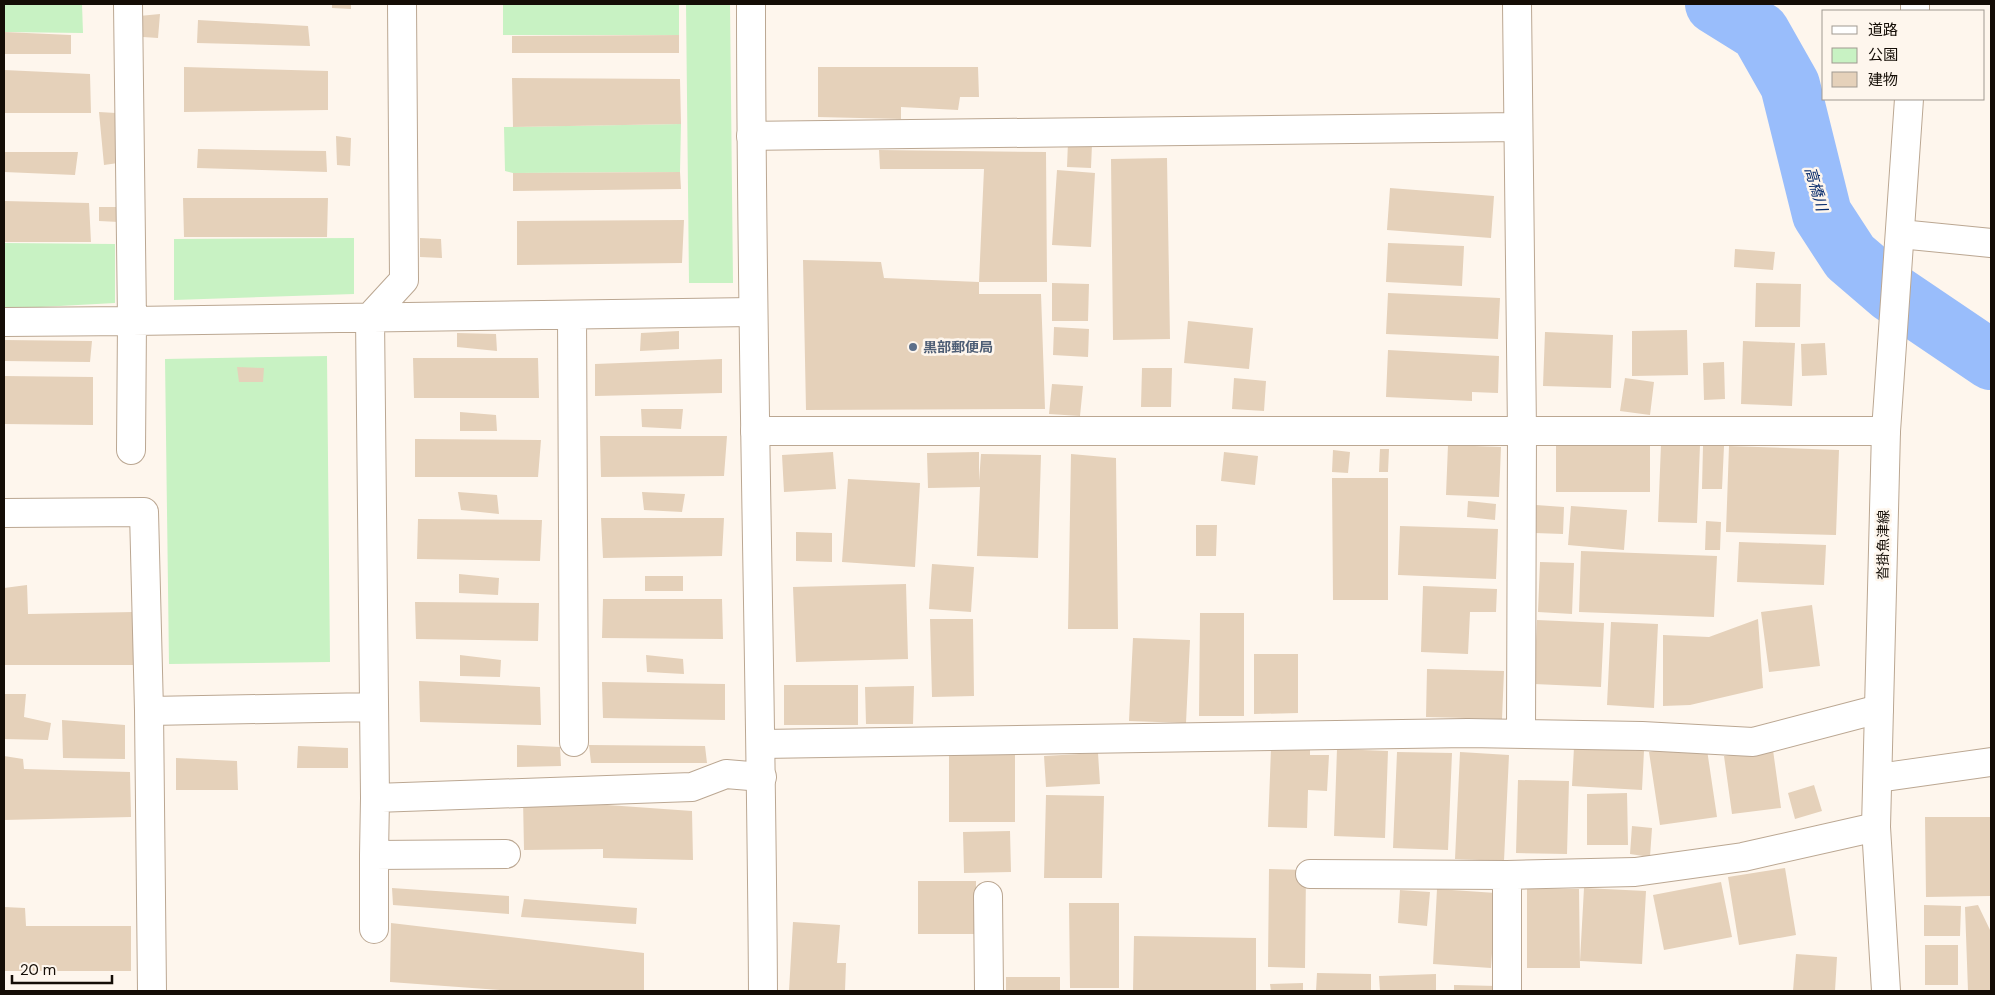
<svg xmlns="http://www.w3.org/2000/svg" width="1995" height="995" font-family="'DM Sans','Noto Sans JP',sans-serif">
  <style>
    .green { fill: #c8f2c3 }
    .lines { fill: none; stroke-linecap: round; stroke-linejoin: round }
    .river { stroke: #99bdfb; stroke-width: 60 }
    .building { fill: #e5d1ba }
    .minor-casing { stroke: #bba792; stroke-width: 30 }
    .tertiary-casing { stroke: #bba792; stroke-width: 30 }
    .secondary-casing { stroke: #bba792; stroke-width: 30 }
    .minor { stroke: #fff; stroke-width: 28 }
    .tertiary { stroke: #fff; stroke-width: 28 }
    .secondary { stroke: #fff; stroke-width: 28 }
    .service-dot { fill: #5c6f8a; stroke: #fef6ed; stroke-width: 2 }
    .labels { text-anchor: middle; stroke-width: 5; stroke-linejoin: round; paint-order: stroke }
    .service-label { font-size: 14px; font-weight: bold; fill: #4e5e75; stroke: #fef6ed; text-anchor: start }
    .street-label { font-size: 14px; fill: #140d06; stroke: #fef6ed }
    .water-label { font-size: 15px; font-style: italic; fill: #05296a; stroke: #fef6ed }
  </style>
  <rect width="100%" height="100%" fill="#fef6ed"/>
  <!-- green -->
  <path class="green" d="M 4,4 L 82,4 L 83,33 L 4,32 Z
    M 503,4 L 679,4 L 679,35 L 503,35 Z
    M 686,4 L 730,4 L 733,283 L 689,283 Z
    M 681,124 L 680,172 L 513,173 L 505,171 L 504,127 Z
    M 354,238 L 354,294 L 174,300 L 174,239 Z
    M 4,243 L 115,244 L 115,303 L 4,309 Z
    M 327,356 L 330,662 L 169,664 L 165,359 Z"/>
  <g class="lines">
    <!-- river -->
    <path class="river" d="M 1715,4 L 1760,32 L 1790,85 L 1822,214 L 1850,257 L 1892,293 L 1991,360"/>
  </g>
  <!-- building -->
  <path class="building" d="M 332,4 L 351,4 L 351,9 L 332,8 Z
    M 160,14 L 158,38 L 143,37 L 139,16 Z
    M 198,20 L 308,26 L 310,46 L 197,43 Z
    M 4,32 L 71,35 L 71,54 L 4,54 Z
    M 679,35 L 679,53 L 512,53 L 512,36 Z
    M 184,67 L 328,71 L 328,110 L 184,112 Z
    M 818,67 L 978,67 L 979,97 L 960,97 L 958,110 L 901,107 L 901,119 L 818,117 Z
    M 4,70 L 90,74 L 91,113 L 4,113 Z
    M 512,78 L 680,79 L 681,124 L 513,127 Z
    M 99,112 L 116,113 L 118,163 L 104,165 Z
    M 336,136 L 351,138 L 350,166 L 337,165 Z
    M 1068,142 L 1092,144 L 1091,168 L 1067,167 Z
    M 198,149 L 326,151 L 327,172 L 197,168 Z
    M 879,150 L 1046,152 L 1047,282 L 979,282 L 984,169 L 880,169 Z
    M 4,152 L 78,152 L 75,175 L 4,172 Z
    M 1167,158 L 1170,339 L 1113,340 L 1111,159 Z
    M 1057,170 L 1095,173 L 1091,247 L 1052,245 Z
    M 680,172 L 681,189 L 513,191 L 513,173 Z
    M 1390,188 L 1494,196 L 1491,238 L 1387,230 Z
    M 183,198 L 328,198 L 327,237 L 184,237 Z
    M 4,201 L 89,203 L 91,242 L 4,242 Z
    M 99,207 L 118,207 L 119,222 L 99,221 Z
    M 684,220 L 682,263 L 517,265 L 517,221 Z
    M 420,238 L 441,239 L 442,258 L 420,257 Z
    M 1388,243 L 1464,246 L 1462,286 L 1386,282 Z
    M 1735,249 L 1775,252 L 1773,270 L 1734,267 Z
    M 803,260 L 881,262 L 884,278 L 979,282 L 979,294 L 1041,294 L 1045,409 L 806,410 Z
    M 1052,283 L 1089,284 L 1088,321 L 1052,321 Z
    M 1756,283 L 1801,284 L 1800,327 L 1755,327 Z
    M 1388,293 L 1500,298 L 1498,339 L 1386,334 Z
    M 1188,321 L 1253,328 L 1249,369 L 1184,363 Z
    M 1054,327 L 1089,329 L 1088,357 L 1053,355 Z
    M 1687,330 L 1688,375 L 1632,376 L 1632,331 Z
    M 679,331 L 679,349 L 640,351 L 641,333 Z
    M 1545,332 L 1613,335 L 1611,388 L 1543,386 Z
    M 457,333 L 496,334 L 497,351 L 457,347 Z
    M 4,340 L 92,341 L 90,362 L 4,361 Z
    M 1743,341 L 1795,343 L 1792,406 L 1741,404 Z
    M 1825,343 L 1827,375 L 1802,376 L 1801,344 Z
    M 1388,350 L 1499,356 L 1498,393 L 1472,392 L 1472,401 L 1386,397 Z
    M 413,358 L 538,358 L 539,398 L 414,398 Z
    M 722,359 L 722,393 L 595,396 L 595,364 Z
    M 1724,362 L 1725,399 L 1704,400 L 1703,363 Z
    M 237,367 L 264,368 L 263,382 L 239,382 Z
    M 1142,368 L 1172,368 L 1171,407 L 1141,407 Z
    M 4,376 L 93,377 L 93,425 L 4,424 Z
    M 1234,378 L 1266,381 L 1264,411 L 1232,409 Z
    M 1625,378 L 1654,382 L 1650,415 L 1620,411 Z
    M 1052,384 L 1083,386 L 1080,416 L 1049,414 Z
    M 641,409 L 683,409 L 681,429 L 642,427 Z
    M 460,412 L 496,415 L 497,431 L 460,431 Z
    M 600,436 L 727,436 L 724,476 L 601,477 Z
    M 415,439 L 541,440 L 538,477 L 415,477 Z
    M 1661,444 L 1700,445 L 1697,523 L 1658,522 Z
    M 1448,445 L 1501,447 L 1499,497 L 1446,495 Z
    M 1556,445 L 1650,445 L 1650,492 L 1556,492 Z
    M 1703,446 L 1724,446 L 1722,489 L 1702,489 Z
    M 1729,446 L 1839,450 L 1836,535 L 1726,532 Z
    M 1380,449 L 1389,449 L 1388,472 L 1379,472 Z
    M 1333,450 L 1350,452 L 1348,473 L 1332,472 Z
    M 833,452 L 836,489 L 784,492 L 782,455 Z
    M 979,452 L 979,481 L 981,454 L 1041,455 L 1038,558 L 977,556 L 980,487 L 928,488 L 927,453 Z
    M 1224,452 L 1258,456 L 1255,485 L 1221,481 Z
    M 1071,454 L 1116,458 L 1118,629 L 1068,629 Z
    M 1332,478 L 1388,478 L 1388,600 L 1333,600 Z
    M 848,479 L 920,483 L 915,567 L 842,562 Z
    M 458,492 L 497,495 L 499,514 L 461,510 Z
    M 642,492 L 685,494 L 682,512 L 644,510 Z
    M 1468,501 L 1496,504 L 1495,520 L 1467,517 Z
    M 1536,505 L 1564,507 L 1563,534 L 1535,533 Z
    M 1571,506 L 1627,510 L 1624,550 L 1568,545 Z
    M 601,518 L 724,518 L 722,556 L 603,558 Z
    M 418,519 L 542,520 L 540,561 L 417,559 Z
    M 1706,521 L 1721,522 L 1720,550 L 1705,550 Z
    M 1196,525 L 1217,525 L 1216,556 L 1196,556 Z
    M 1400,526 L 1498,529 L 1496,579 L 1398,575 Z
    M 796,532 L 832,533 L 832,562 L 796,561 Z
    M 1739,542 L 1826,545 L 1824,585 L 1737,582 Z
    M 1581,551 L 1717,556 L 1714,617 L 1579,612 Z
    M 1540,562 L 1574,563 L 1572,614 L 1538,612 Z
    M 932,564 L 974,567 L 971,612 L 929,609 Z
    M 459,574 L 499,578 L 498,595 L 459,593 Z
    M 645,576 L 683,576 L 683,591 L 645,591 Z
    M 906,584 L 908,659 L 796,662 L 793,587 Z
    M 27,585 L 28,614 L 134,612 L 134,665 L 4,665 L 4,588 Z
    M 1423,586 L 1497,589 L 1496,612 L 1470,612 L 1468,654 L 1421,652 Z
    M 603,599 L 722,599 L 723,639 L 602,638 Z
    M 415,602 L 539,603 L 538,641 L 416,639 Z
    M 1812,605 L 1820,666 L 1769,672 L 1761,612 Z
    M 1200,613 L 1244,613 L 1244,716 L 1199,716 Z
    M 930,619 L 973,619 L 974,696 L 932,697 Z
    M 1758,619 L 1763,688 L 1690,705 L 1663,706 L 1663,635 L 1709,637 Z
    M 1537,620 L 1604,623 L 1601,687 L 1534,684 Z
    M 1611,622 L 1658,624 L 1654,708 L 1607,705 Z
    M 1133,638 L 1190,640 L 1186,723 L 1129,721 Z
    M 1254,654 L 1298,654 L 1298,713 L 1254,714 Z
    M 460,655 L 501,660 L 500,677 L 460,676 Z
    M 646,655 L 683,659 L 684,674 L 647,672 Z
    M 1427,669 L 1504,671 L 1502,719 L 1426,717 Z
    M 419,681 L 540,687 L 541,725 L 420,722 Z
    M 602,682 L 725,684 L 725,720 L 603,718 Z
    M 784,685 L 858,685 L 858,725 L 784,725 Z
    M 914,686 L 913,724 L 866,724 L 865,687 Z
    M 4,694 L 26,694 L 24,717 L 51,723 L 48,740 L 4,739 Z
    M 62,720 L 125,725 L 125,759 L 63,758 Z
    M 1706,743 L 1717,817 L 1660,825 L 1649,752 Z
    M 517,745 L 560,747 L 561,766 L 517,767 Z
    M 589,745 L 705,746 L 707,763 L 591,763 Z
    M 298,746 L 348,748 L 348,768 L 297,768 Z
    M 1574,747 L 1644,751 L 1642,790 L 1572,786 Z
    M 1271,749 L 1310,750 L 1310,755 L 1329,755 L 1327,791 L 1308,790 L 1307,828 L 1268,827 Z
    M 1337,749 L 1388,751 L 1385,838 L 1334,836 Z
    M 949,750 L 1015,750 L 1015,822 L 949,822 Z
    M 1773,750 L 1781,808 L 1732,814 L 1724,756 Z
    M 1397,752 L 1452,753 L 1448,850 L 1393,848 Z
    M 1460,752 L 1509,755 L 1504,861 L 1455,859 Z
    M 1098,753 L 1100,784 L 1046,787 L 1044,756 Z
    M 4,756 L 23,759 L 24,769 L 130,772 L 131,817 L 4,820 Z
    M 176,758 L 237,761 L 238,790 L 176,790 Z
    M 1518,780 L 1569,781 L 1567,854 L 1516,853 Z
    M 1814,785 L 1822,811 L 1795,819 L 1788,793 Z
    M 1627,793 L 1628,845 L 1587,845 L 1587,794 Z
    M 1046,795 L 1104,796 L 1102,878 L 1044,878 Z
    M 523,799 L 692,811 L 693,860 L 603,858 L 603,849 L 524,850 Z
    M 1925,817 L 1991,817 L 1991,896 L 1926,897 Z
    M 1632,826 L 1652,828 L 1650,857 L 1630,854 Z
    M 1010,831 L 1011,872 L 964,873 L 963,832 Z
    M 1785,868 L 1796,935 L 1739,945 L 1728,877 Z
    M 1269,869 L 1306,870 L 1305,968 L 1268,967 Z
    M 918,881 L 976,881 L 976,934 L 918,934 Z
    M 1721,882 L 1732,937 L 1664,950 L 1653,895 Z
    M 392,888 L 509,896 L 509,914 L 393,905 Z
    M 1584,888 L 1646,891 L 1642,964 L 1580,961 Z
    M 1437,889 L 1496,893 L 1491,968 L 1433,964 Z
    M 1527,889 L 1579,889 L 1580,968 L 1527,968 Z
    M 1400,890 L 1430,892 L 1427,926 L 1398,923 Z
    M 524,899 L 637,908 L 636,924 L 521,917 Z
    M 1069,903 L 1119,903 L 1119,988 L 1070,988 Z
    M 1924,905 L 1961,906 L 1960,936 L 1924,936 Z
    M 1978,905 L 1991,932 L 1991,991 L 1968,991 L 1965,907 Z
    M 4,907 L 25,908 L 26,926 L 131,926 L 131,971 L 4,971 Z
    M 793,922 L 840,925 L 837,963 L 846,963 L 845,991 L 789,991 Z
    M 391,923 L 644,953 L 644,991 L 513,991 L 390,982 Z
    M 1134,936 L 1256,938 L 1256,991 L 1133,991 Z
    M 1925,945 L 1958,945 L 1958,985 L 1925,985 Z
    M 1796,954 L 1837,957 L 1835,991 L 1793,991 Z
    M 1317,973 L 1371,974 L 1371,991 L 1316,991 Z
    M 1436,974 L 1436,991 L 1380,991 L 1379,976 Z
    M 1006,977 L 1060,977 L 1060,991 L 1006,991 Z
    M 1303,983 L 1303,991 L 1271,991 L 1270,984 Z
    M 1454,985 L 1497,986 L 1496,991 L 1454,991 Z"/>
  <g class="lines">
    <!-- minor casing -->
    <g class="minor-casing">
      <path id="minor" d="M 128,4 L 132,321 L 752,312
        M 402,4 L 404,280 L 370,317 L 375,798 L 692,787 L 726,774 L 762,777
        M 1517,4 L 1522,431 L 1521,734
        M 751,136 L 1518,127
        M 1900,234 L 1991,243
        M 572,315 L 574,742
        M 4,322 L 132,321 L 131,450
        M 755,431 L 1886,431
        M 4,513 L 144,512 L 149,711 L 374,707
        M 149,711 L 152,991
        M 762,744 L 1468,733 L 1642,736 L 1753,742 L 1879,709
        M 1878,778 L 1991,762
        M 375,798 L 374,855 L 506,854
        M 374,855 L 374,929
        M 1310,874 L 1507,875 L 1507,991
        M 1507,875 L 1635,872 L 1743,857 L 1876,827
        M 988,896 L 989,991"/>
    </g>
    <!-- tertiary casing -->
    <g class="tertiary-casing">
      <path id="tertiary" d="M 751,4 C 751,333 761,662 763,991"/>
    </g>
    <!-- secondary casing -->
    <g class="secondary-casing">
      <path id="secondary" d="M 1915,11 L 1915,4
        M 1886,991 L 1876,827 L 1886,431 L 1909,99"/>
    </g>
    <!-- minor -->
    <use href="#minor" class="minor"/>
    <!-- tertiary -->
    <use href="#tertiary" class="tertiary"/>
    <!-- secondary -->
    <use href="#secondary" class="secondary"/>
  </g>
  <!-- markers -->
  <circle class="service-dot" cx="913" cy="347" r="5"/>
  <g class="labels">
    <!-- service labels -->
    <g class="service-label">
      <text x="923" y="352">黒部郵便局</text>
    </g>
    <!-- street labels -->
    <g class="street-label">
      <text transform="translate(1883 545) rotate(-89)" y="5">沓掛魚津線</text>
    </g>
    <!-- water labels -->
    <g class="water-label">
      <text transform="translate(1816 189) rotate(74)" y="5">高橋川</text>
    </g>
  </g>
  <!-- border -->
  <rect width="1995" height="995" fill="none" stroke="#140d06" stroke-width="10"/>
  <!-- legend -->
  <rect x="1822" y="10" width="162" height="90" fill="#fef6ed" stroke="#a09991"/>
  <rect x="1832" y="26" width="25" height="8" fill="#ffffff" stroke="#a09991"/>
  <text x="1868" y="35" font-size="15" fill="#140d06">道路</text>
  <rect x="1832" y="48" width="25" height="15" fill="#c8f2c3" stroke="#a09991"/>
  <text x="1868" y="60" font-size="15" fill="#140d06">公園</text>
  <rect x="1832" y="72" width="25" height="15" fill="#e5d1ba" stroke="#a09991"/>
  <text x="1868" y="85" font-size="15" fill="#140d06">建物</text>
  <!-- scale -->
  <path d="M12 975v8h100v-8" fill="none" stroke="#140d06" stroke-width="2.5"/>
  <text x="20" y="975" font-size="15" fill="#140d06" stroke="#fef6ed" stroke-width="4" paint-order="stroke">20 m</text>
</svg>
